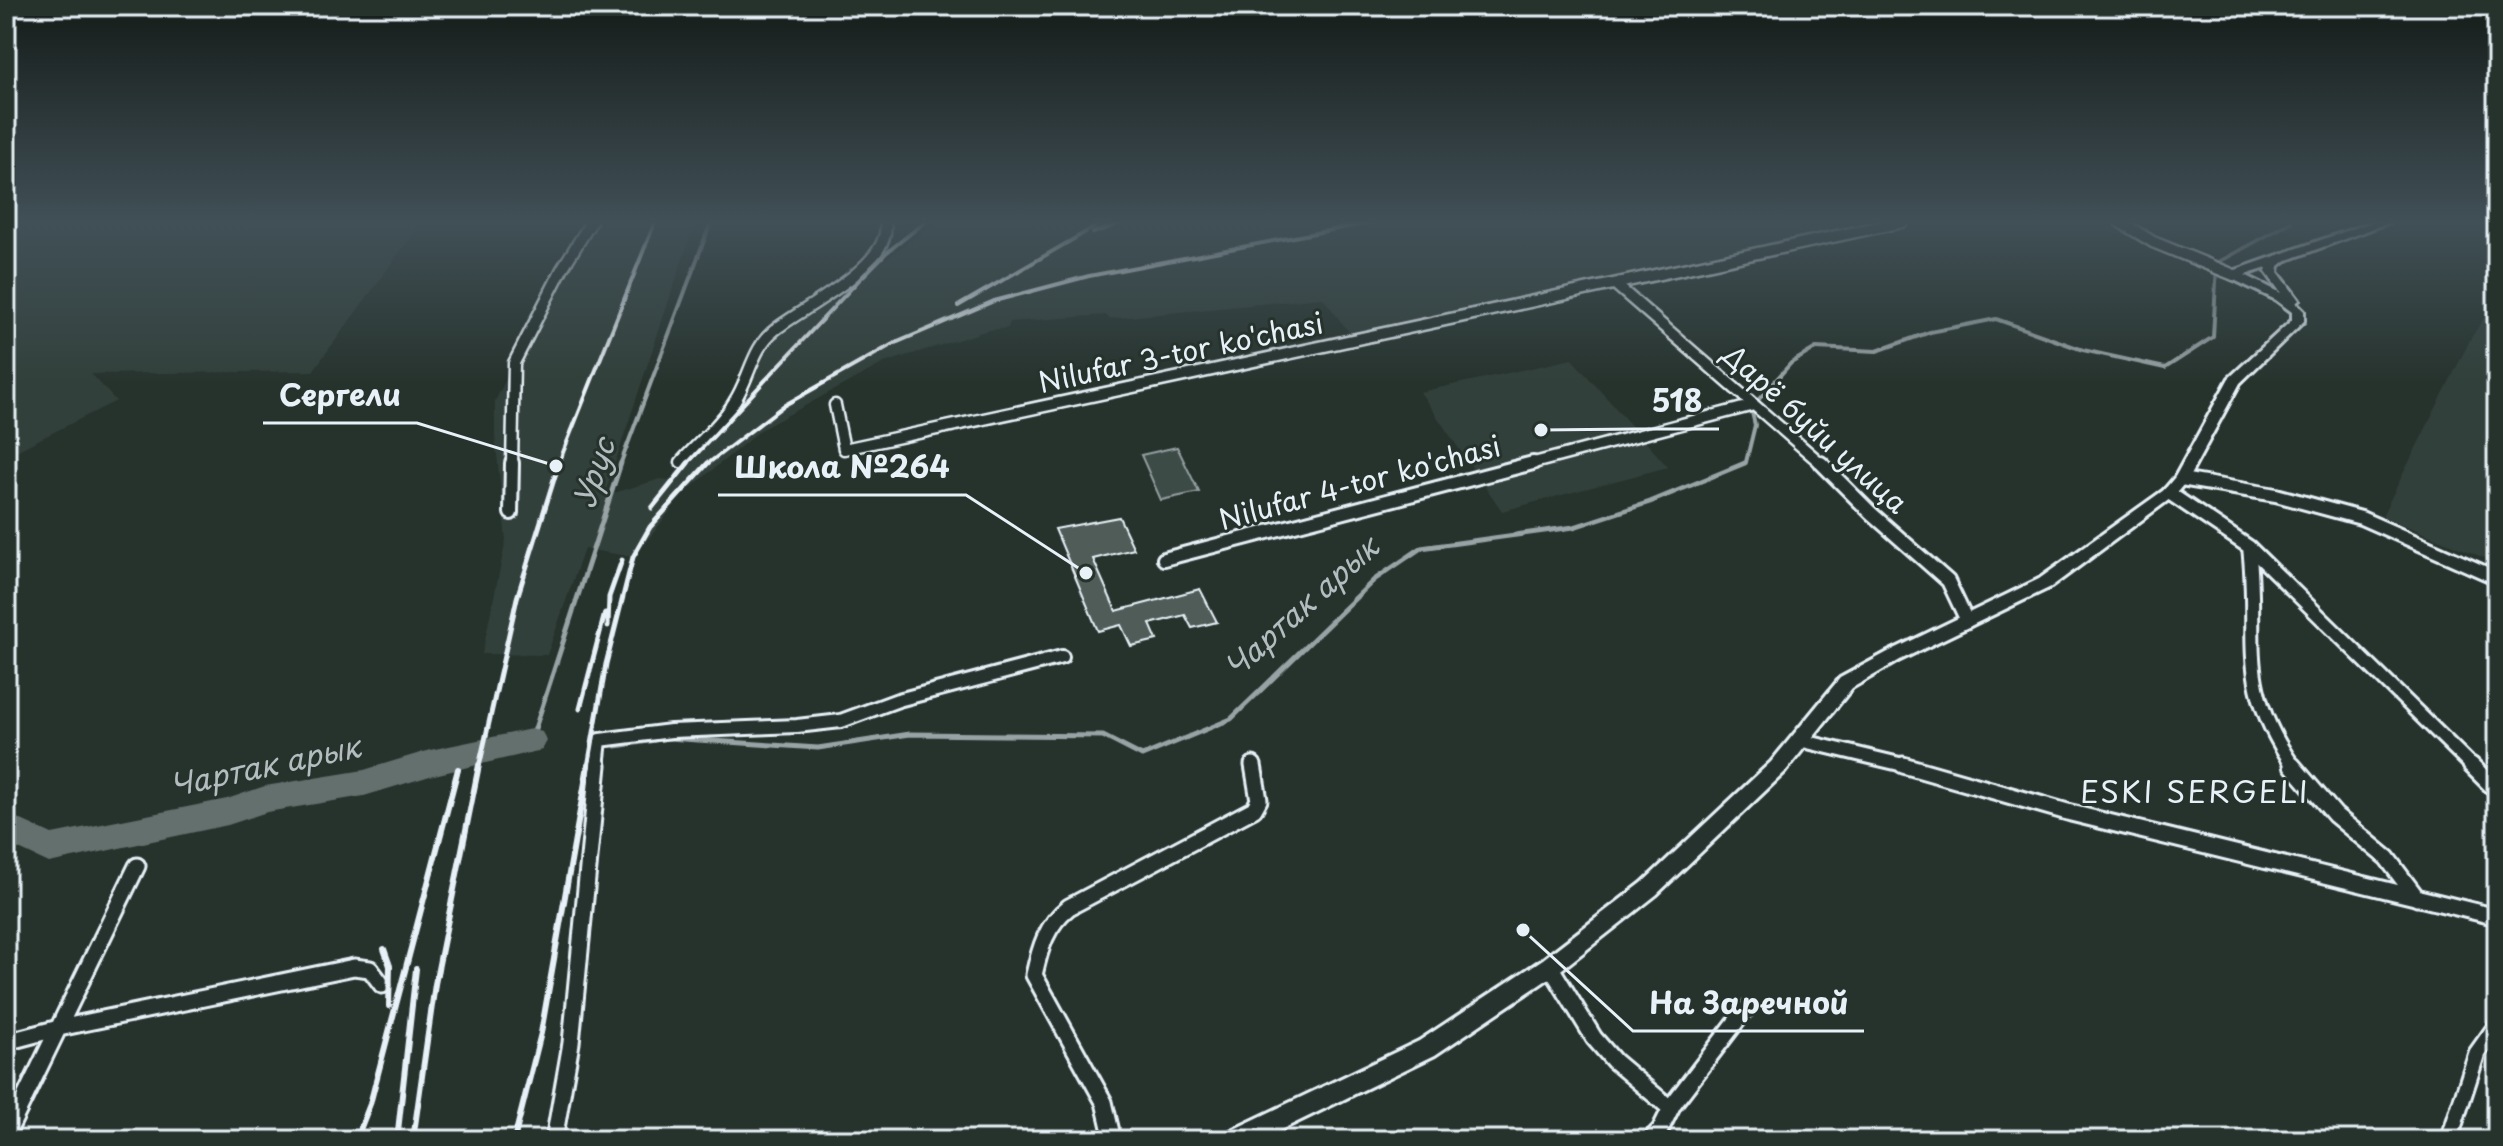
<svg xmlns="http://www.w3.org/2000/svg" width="2503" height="1146" font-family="'Playpen Sans',sans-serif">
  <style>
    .built { fill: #333f3a }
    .green { fill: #3e4b47; stroke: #939ea0; stroke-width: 2 }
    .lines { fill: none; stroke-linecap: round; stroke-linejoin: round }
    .stream-far1 { stroke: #98a3a5; stroke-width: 4 }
    .stream { stroke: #98a3a5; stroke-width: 5 }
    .river { fill: #636f6d; fill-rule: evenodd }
    .building { fill: #505c59; stroke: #e8f1f8; stroke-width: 2 }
    .street-far2-casing { stroke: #e8f1f8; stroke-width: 15 }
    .street-far1-casing { stroke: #e8f1f8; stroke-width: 18 }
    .street-casing { stroke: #e8f1f8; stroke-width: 21 }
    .secondary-casing { stroke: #e8f1f8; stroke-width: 6 }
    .street-far2 { stroke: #26332d; stroke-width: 10 }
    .street-far1 { stroke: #26332d; stroke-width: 12 }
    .street { stroke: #26332d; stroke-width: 15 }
    .secondary { fill: #26332d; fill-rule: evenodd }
    .rail-far2 { stroke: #e8f1f8; stroke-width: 4 }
    .rail-far1 { stroke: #e8f1f8; stroke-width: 5 }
    .rail { stroke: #e8f1f8; stroke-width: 6 }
    .labels { text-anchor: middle; stroke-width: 6; stroke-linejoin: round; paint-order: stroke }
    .street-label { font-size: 28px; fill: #e8f1f8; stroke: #26332d }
    .water-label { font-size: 30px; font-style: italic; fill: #b3bdc0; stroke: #26332d }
    .neighbourhood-label { font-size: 30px; letter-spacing: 2px; fill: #e8f1f8; stroke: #26332d }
    .leader { fill: none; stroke: #e8f1f8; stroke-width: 3 }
    .callout-dot { fill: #e8f1f8; stroke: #26332d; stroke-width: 3 }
    .callout-label { font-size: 30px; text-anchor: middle; font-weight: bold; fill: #e8f1f8; stroke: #26332d; stroke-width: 6; stroke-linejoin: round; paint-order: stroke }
  </style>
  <rect width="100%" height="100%" fill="#26332d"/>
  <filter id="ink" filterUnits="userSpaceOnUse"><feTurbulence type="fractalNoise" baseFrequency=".0125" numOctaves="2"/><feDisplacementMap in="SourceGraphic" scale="16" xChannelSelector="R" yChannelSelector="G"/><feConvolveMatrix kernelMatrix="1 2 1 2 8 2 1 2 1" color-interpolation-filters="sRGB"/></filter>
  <g filter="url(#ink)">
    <!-- built -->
    <path class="built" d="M 102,222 L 422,222 L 313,371 L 91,374 L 116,401 L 6,456 L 6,226 Z
      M 586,222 L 695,222 L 604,496 L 660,479 L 669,480 L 740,402 L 760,354 L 770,339 L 938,222 L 1876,222 L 1351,335 L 1323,298 L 1109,319 L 1106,315 L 1010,322 L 1008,328 L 989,330 L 884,363 L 762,429 L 682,495 L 635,557 L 584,549 L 547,655 L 482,654 L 506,540 L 495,436 L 495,401 Z
      M 2497,297 L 2497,563 L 2382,516 L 2471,338 Z
      M 1572,359 L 1668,467 L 1502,511 L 1420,392 Z"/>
    <!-- green -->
    <path class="green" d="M 1177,447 L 1199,492 L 1161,500 L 1141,455 Z"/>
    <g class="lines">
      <!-- stream-far1 -->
      <path class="stream-far1" d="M 620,465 L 711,222
        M 1740,465 L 1746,462 L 1755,425 L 1751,408 L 1791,363 L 1816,348 L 1877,351 L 1930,332 L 1996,319 L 2083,350 L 2165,368 L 2213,337 L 2217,263 L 2291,222"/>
      <!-- stream -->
      <path class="stream" d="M 543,740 L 531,741 L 621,463
        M 616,746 L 668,738 L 818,748 L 910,734 L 1103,736 L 1142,756 L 1231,719 L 1374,580 L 1421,548 L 1574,527 L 1650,502 L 1745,463"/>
      <!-- river -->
      <path class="river" d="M 531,729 L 542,732 L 547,741 L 542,750 L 430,776 L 364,796 L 267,812 L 228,825 L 49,863 L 6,843 L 6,813 L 52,834 L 227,799 L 265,786 L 364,770 L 430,750 Z"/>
    </g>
    <!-- building -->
    <path class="building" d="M 1119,517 L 1134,549 L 1093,559 L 1116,611 L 1200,589 L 1217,622 L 1192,628 L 1185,615 L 1150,624 L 1157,640 L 1131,646 L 1121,625 L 1098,631 L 1055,529 Z"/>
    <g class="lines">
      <!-- street-far2 casing -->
      <g class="street-far2-casing">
        <path id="street-far2" d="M 2120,222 L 2153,242 L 2234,275
          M 1616,285 L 1823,465
          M 835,405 L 844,449 L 1902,222
          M 681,462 C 698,443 721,424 734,402 C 750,378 752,347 776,329 C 805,306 893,265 885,222
          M 512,465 L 514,363 L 562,269 L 591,222
          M 1526,465 L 1754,405"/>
      </g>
      <!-- street-far1 casing -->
      <g class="street-far1-casing">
        <path id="street-far1" d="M 1821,463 L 1871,513 L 1948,581 L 1967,621
          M 2181,479 L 2276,495 L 2361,518 L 2497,578
          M 2169,493 L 2249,547 L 2473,767
          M 511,513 L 512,463
          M 2249,547 C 2260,641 2234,680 2294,767
          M 1164,559 L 1533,463
          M 1799,740 L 1912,767
          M 597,767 L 600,740 L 671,731 L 797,726 L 841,721 L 898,700 L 1062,657"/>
      </g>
      <!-- street casing -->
      <g class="street-casing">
        <path id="street" d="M 1903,765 L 2071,813 L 2497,917
          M 2292,765 L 2335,815 L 2387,858 L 2417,898
          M 2471,765 L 2497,791
          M 1550,966 L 1594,1038 L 1614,1061 L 1670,1108
          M 6,1042 L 59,1028 L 354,967 L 370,969 L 382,985
          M 6,1136 L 137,866
          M 554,1140 L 571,1043 L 598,765
          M 1113,1140 L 1104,1102 L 1034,975 C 1040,948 1046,925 1069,907 L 1254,809 L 1259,800 L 1253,765
          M 1650,1140 L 1660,1130 L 1673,1104 L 1745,1010
          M 2449,1140 L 2477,1053 L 2497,1025"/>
      </g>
      <!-- secondary casing -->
      <g class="secondary-casing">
        <path id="secondary" d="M 2372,222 L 2390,222 L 2285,261 L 2279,266 L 2278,272 L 2299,300 L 2296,303 L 2304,311 L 2304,321 L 2240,383 L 2188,479 L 2174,496 L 2051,587 L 1900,660 L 1852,688 L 1785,772 L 1656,895 L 1557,973 L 1435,1055 L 1260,1140 L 1225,1140 L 1228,1132 L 1419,1041 L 1543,959 L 1642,883 L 1771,762 L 1840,678 L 1888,652 L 2039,579 L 2164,490 L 2175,477 L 2229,378 L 2292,320 L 2292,312 L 2276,300 L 2230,278 L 2230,272 ZM 2267,268 L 2266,272 L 2281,293 L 2245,275 Z"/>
      </g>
      <!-- street-far2 -->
      <use href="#street-far2" class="street-far2"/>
      <!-- street-far1 -->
      <use href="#street-far1" class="street-far1"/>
      <!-- street -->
      <use href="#street" class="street"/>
      <!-- secondary -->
      <use href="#secondary" class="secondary"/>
      <!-- rail-far2 -->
      <path class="rail-far2" d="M 1093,233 L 1124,222
        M 958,306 L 1103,222
        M 558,465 L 655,222
        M 686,465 L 860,279 L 886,253 L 925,222
        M 706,465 L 783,406 L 893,344 L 994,301 L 1089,276 L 1373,222"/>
      <!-- rail-far1 -->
      <path class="rail-far1" d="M 652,508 L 688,463
        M 608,626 L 609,597 L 622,560
        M 580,709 L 605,613
        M 479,767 L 517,598 L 559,463
        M 588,767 L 606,664 L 633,557 L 650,527 L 708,463"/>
      <!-- rail -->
      <path class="rail" d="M 384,949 L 390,966 L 389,1006
        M 356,1140 L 370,1104 L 458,769
        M 397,1140 L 416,969
        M 413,1140 L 435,984 L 479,765
        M 514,1140 L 541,1033 L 588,765"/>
    </g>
  </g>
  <!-- sky -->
  <linearGradient id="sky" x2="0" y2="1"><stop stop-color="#151c19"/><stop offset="0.58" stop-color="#415057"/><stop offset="1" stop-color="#415057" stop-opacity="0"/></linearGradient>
  <rect width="2503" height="383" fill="url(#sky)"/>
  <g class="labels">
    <!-- street labels -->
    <g class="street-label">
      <text transform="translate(1181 353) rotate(-12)" y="10">Nilufar 3-tor ko'chasi</text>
      <text transform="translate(1815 429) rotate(42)" y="10">Дарё буйи улица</text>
      <text transform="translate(1360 483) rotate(-15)" y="10">Nilufar 4-tor ko'chasi</text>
    </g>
    <!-- water labels -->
    <g class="water-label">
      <text transform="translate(595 473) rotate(-71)" y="10">Урус</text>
      <text transform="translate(1302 608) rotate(-42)" y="10">Чартак арык</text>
      <text transform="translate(265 767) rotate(-12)" y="10">Чартак арык</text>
    </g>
    <!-- neighbourhood labels -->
    <g class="neighbourhood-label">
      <text x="2195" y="803">ESKI SERGELI</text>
    </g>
  </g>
  <!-- callouts -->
  <path class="leader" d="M556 466L417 423H263M1541 430L1636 429H1719M1086 573L966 495H718M1523 930L1633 1031H1864"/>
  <g class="callout-dot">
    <circle cx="556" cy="466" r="8"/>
    <circle cx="1541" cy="430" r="8"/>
    <circle cx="1086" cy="573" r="8"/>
    <circle cx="1523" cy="930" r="8"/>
  </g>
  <g class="callout-label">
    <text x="340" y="406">Сергели</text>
    <text x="1677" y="412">518</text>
    <text x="842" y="478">Школа №264</text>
    <text x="1749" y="1014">На Заречной</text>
  </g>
  <!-- margin -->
  <rect width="2503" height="1146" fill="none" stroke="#26332d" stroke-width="32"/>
  <rect x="16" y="16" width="2471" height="1114" fill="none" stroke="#e8f1f8" stroke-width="3" filter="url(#ink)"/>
</svg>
